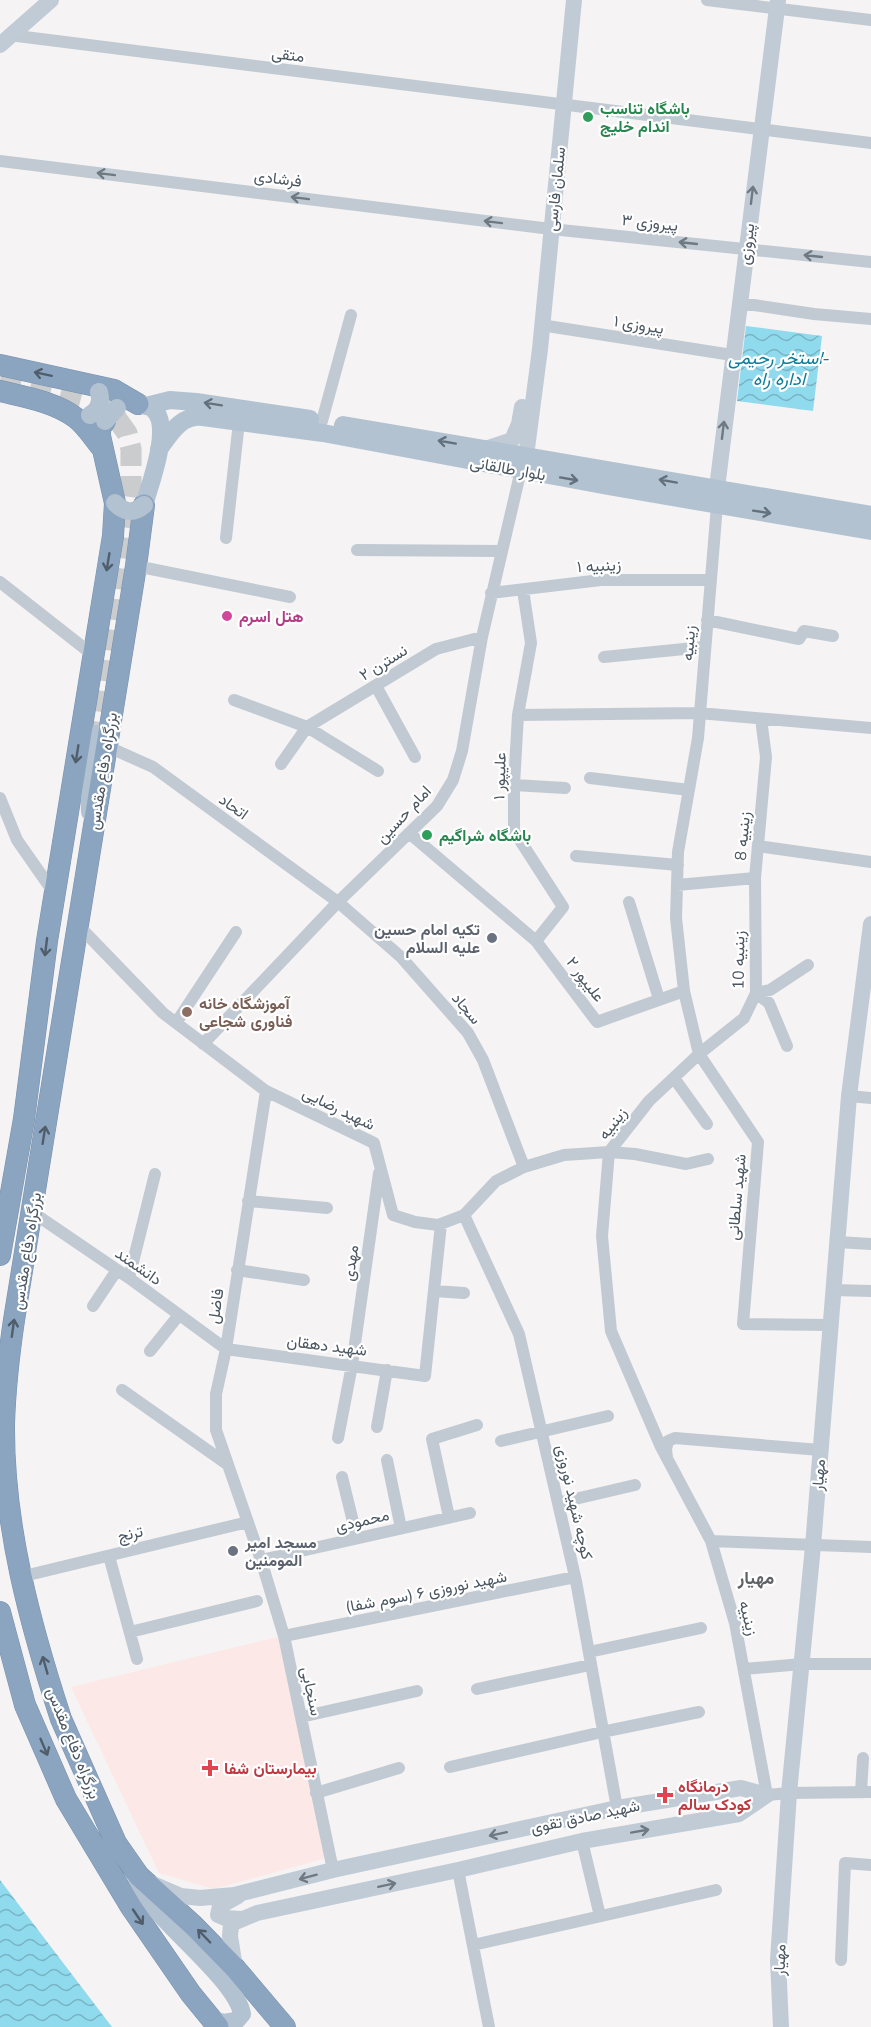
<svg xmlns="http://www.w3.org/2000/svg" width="871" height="2027" font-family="'Nunito Sans',Vazirmatn,sans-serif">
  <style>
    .medical { fill: #fce8e6 }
    .water { fill: url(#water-waves) }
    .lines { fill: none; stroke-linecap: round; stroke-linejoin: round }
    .highway-tunnel { stroke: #caccce; stroke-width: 21; stroke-dasharray: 21 10; stroke-linecap: butt }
    .highway-casing { stroke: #7690ad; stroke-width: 22 }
    .street { stroke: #c1cad2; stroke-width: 12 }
    .secondary { stroke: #c1cbd6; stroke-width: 16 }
    .primary { stroke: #b3c2d1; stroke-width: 18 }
    .highway { stroke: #8ba5c1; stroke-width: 21 }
    .primary-bridge { stroke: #b3c2d1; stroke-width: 18 }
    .oneway { stroke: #6e7983 }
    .oneway2 { stroke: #6e7984 }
    .oneway3 { stroke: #505e6b }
    .oneway4 { stroke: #64717d }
    .leisure-dot { fill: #2e9e5b; stroke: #fff; stroke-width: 2 }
    .hotel-dot { fill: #d1479c; stroke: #fff; stroke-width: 2 }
    .worship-dot { fill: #6b7280; stroke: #fff; stroke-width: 2 }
    .education-dot { fill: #8d6e63; stroke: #fff; stroke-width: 2 }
    .health-dot { fill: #e0444e; stroke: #fff; stroke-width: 2 }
    .labels { text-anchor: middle; stroke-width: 4.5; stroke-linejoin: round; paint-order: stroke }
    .street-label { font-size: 16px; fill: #4a5661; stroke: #fff }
    .leisure-label { font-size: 16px; font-weight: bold; fill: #27864d; stroke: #fff; text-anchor: start }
    .hotel-label { font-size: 16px; font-weight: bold; fill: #b23c85; stroke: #fff; text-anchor: start }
    .worship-label { font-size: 16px; font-weight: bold; fill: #5b616d; stroke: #fff; text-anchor: end }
    .education-label { font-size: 16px; font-weight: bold; fill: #785e54; stroke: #fff; text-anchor: start }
    .health-label { font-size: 16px; font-weight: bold; fill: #be3a42; stroke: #fff; text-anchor: start }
    .water-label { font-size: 18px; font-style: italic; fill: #0c7c9b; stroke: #fff }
    .neighbourhood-label { font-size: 18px; font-weight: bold; fill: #5f6368; stroke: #fff }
  </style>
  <defs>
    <pattern id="water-waves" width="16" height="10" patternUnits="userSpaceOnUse" patternTransform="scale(1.5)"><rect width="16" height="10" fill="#90daee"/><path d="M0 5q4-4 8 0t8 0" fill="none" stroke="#78b4c4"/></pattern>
  </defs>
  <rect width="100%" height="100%" fill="#f5f3f3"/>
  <!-- medical -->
  <path class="medical" d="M 278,1637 L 330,1857 L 214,1889 L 159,1873 L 71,1687 Z"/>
  <!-- water -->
  <path class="water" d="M 746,326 L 822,336 L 813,411 L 737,401 Z
    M 0,1880 L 112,2027 L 0,2027 Z"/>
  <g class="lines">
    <!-- highway-tunnel -->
    <path class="highway-tunnel" d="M 0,380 L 103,406 L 117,419 L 127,433 L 131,449 L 131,492 L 97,734"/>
    <!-- highway casing -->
    <g class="highway-casing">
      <path id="highway" d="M 0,365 L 114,390 L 138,404
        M 0,391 C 25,397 55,402 76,418 C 86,426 93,437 101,447
        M 144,505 L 136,566 L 14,1320 C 9,1354 5,1390 4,1424 C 3,1525 30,1624 61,1719 L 116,1843 L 139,1876 L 194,1926 L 235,1968 L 285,2027
        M 0,1255 L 24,1119 L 47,941 L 113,536 L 115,503 L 100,436 L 100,428 L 105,421
        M 0,1612 L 25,1705 L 66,1799 L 131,1907 L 191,1994 L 218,2027"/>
    </g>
    <!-- street -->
    <path class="street" d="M 707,0 L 871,20
      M 9,35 L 871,143
      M 0,161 L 551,229 L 871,262
      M 739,305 L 754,305 L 814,314 L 871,319
      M 541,325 L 732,355
      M 322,421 L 351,315
      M 717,505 L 698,738 L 678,852 L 676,918 L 684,991 L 699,1054 L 649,1101 L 609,1152 L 602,1236 L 611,1331 L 661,1447 L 711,1541 L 735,1623 L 767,1795 L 789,1793 L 871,1792
      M 226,538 L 239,422
      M 357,550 L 502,551
      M 136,566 L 290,597
      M 0,582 L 93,655
      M 523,590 L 531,643 L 518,715 L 514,785 L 514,831 L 563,907 L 536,941
      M 491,593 L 601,580 L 710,580
      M 707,620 L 799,639 L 804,631 L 833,636
      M 604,657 L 704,647
      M 376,686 L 415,757
      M 234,700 L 307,727 L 378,771
      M 518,715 L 699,713 L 871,728
      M 761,719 L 766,757 L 755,878 L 756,993 L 744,1018 L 699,1054 L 758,1142 L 743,1324 L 830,1325
      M 106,746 L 153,767 L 338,902 L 401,957 L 468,1033 L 483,1060 L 524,1167
      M 281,764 L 307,727 L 436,649 L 482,637
      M 590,778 L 689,790
      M 514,785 L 565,788
      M 0,798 L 17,840 L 54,893
      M 409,833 L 536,941 L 597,1022 L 684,991
      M 758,846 L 871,862
      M 576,856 L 678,865
      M 677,885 L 755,878
      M 629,902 L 659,999
      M 78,925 L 163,1013 L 266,1091 L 374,1143 L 393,1215 L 415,1222 L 438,1225 L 464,1215 L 496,1181 L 524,1167 L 564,1155 L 609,1152 L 635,1154 L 686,1164 L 708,1159
      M 756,993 L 769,1003 L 787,1046
      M 756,993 L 770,990 L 808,965
      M 176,1023 L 236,932
      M 203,1044 L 338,902 L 437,806 L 453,780 L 462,751 L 482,637 L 521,470
      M 674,1078 L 707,1124
      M 266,1091 L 226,1349 L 216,1394 L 216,1430 L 261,1560 L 284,1636 L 333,1870
      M 849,1096 L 871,1098
      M 248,1201 L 327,1208
      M 32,1212 L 129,1278 L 226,1349 L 425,1376 L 441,1224
      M 464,1215 L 519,1334 L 576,1581 L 617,1808
      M 837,1242 L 871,1244
      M 237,1270 L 304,1280
      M 129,1278 L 155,1174
      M 833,1290 L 871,1291
      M 434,1291 L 464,1293
      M 93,1306 L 117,1270
      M 150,1351 L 179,1315
      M 122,1390 L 227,1464
      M 377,1427 L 387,1370
      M 338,1438 L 352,1365 L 379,1173
      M 501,1441 L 608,1416
      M 667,1458 L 666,1449 L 668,1441 L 675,1438 L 820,1450
      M 387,1460 L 401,1528
      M 342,1477 L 357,1538
      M 558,1503 L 635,1485
      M 449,1517 L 432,1439 L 477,1425
      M 711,1541 L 871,1547
      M 109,1556 L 137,1659
      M 261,1560 L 470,1513
      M 20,1577 L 248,1522
      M 130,1632 L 257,1601
      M 284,1636 L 575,1577
      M 589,1652 L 701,1628
      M 744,1669 L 802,1664 L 871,1664
      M 477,1689 L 590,1665
      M 301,1717 L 417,1691
      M 450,1767 L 602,1732 L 699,1712
      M 861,1792 L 863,1758
      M 316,1793 L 399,1768
      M 582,1841 L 600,1916
      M 458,1870 L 489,2027
      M 473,1945 L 716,1890
      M 841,1960 L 845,1863 L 871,1865"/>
    <!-- secondary -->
    <path class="secondary" d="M 0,45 L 51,0
      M 485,449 L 512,440 L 519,424 L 522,407
      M 526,456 L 540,349 L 574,0
      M 717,488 L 778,0
      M 153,1884 L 181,1896 L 200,1898 L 234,1895 L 333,1870 L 617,1808 L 741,1788 L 767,1795
      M 238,1896 L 220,1906 L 218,1915 L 225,1918 L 241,1919
      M 235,1968 L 230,1936 L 231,1924 L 257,1913 L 458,1870 L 582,1841 L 739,1814 L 767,1795
      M 781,2027 L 778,1960 L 789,1793 L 813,1546 L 849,1096 L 871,924"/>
    <!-- primary -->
    <path class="primary" d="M 140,404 C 144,405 150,406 153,409 C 173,425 150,484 144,505
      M 146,406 L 170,400 L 196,402 L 310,419
      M 343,425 L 871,515
      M 159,449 C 171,433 180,415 203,417 L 323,433 L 608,486 L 871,531
      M 90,812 L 89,776 L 97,734
      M 137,1879 C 142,1888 147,1899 154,1907 C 175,1934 237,1984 242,2014 L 236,2021 L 224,2023 L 213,2020"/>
    <!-- highway -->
    <use href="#highway" class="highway"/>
    <!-- primary-bridge -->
    <path class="primary-bridge" d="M 90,415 C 99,409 102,403 99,392
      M 105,421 L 117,408
      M 115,503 C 125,513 133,514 144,505"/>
  </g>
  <!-- one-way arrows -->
  <defs><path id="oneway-shaft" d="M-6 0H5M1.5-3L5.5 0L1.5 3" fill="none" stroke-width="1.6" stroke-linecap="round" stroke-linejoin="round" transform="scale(1.5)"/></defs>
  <g class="oneway">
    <use href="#oneway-shaft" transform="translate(106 174) rotate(-173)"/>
    <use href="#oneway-shaft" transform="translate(300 198) rotate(-173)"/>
    <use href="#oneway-shaft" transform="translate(493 222) rotate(-173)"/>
    <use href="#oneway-shaft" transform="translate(688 243) rotate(-174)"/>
    <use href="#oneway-shaft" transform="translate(813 256) rotate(-174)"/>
  </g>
  <g class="oneway2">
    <use href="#oneway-shaft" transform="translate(752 195) rotate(-83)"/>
    <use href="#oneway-shaft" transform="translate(723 430) rotate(-83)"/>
    <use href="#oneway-shaft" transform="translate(640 1831) rotate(-10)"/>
    <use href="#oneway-shaft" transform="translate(498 1834) rotate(168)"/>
    <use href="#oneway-shaft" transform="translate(308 1877) rotate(165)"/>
    <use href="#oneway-shaft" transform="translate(387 1885) rotate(-12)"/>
  </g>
  <g class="oneway3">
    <use href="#oneway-shaft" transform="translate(43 374) rotate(-168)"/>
    <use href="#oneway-shaft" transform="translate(108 562) rotate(99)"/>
    <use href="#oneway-shaft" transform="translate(77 754) rotate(99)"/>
    <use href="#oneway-shaft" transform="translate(46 947) rotate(97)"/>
    <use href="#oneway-shaft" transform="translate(44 1135) rotate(-81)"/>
    <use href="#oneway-shaft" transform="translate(13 1328) rotate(-82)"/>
    <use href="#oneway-shaft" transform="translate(45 1665) rotate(-106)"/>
    <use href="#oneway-shaft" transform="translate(44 1747) rotate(67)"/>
    <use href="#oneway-shaft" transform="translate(138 1917) rotate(56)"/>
    <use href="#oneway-shaft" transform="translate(204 1936) rotate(-134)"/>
  </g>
  <g class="oneway4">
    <use href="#oneway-shaft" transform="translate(213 404) rotate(-171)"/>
    <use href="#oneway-shaft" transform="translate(447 442) rotate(-170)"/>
    <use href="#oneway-shaft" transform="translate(569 479) rotate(10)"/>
    <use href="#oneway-shaft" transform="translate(668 481) rotate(-170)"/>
    <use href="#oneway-shaft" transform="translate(762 512) rotate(9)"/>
  </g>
  <!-- markers -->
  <g class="leisure-dot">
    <circle cx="588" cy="117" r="6"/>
    <circle cx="427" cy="835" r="6"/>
  </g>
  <circle class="hotel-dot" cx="227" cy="616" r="6"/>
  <g class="worship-dot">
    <circle cx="492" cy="938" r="6"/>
    <circle cx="233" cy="1551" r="6"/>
  </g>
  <circle class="education-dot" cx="187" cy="1012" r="6"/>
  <g class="health-dot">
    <path d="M207 1759h6v6h6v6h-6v6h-6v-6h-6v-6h6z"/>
    <path d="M662 1786h6v6h6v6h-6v6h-6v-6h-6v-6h6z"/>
  </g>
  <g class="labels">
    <!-- street labels -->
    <g class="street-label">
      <text transform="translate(288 54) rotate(7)" y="6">متقی</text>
      <text transform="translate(278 178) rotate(7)" y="6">فرشادی</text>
      <text transform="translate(555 189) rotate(-84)" y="6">سلمان فارسی</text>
      <text transform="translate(650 222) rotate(6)" y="6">پیروزی ٣</text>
      <text transform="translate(746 244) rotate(-83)" y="6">پیروزی</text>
      <text transform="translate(639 324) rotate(9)" y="6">پیروزی ١</text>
      <text transform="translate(508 468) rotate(10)" y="6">بلوار طالقانی</text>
      <text transform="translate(599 565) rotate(-3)" y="6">زینبیه ۱</text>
      <text transform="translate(688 643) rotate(-85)" y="6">زینبیه</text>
      <text transform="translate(383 662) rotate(-32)" y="6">نسترن ۲</text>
      <text transform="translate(102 771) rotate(-81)" y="6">بزرگراه دفاع مقدس</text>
      <text transform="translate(499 776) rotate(-88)" y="6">علیپور ۱</text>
      <text transform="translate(234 806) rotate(36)" y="6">اتحاد</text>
      <text transform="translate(403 814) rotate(-47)" y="6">امام حسین</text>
      <text transform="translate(742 836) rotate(-85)" y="6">زینبیه 8</text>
      <text transform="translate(738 960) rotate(-89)" y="6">زینبیه 10</text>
      <text transform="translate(586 979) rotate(53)" y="6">علیپور ۲</text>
      <text transform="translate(467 1008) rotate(50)" y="6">سجاد</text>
      <text transform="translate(339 1108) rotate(26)" y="6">شهید رضایی</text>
      <text transform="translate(612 1123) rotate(-52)" y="6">زینبیه</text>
      <text transform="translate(736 1197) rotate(-85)" y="6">شهید سلطانی</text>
      <text transform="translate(26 1251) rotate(-81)" y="6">بزرگراه دفاع مقدس</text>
      <text transform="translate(350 1263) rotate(-82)" y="6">مهدی</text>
      <text transform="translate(139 1266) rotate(35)" y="6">دانشمند</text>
      <text transform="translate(215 1306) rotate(-82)" y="6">فاضل</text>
      <text transform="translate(327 1345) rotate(7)" y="6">شهید دهقان</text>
      <text transform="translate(818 1475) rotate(-86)" y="6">مهیار</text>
      <text transform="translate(575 1502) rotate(77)" y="6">کوچه شهید نوروزی</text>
      <text transform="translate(362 1520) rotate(-13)" y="6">محمودی</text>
      <text transform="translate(130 1533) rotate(-13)" y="6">ترنج</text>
      <text transform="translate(426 1591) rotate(-11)" y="6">شهید نوروزی ۶ (سوم شفا)</text>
      <text transform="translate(749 1618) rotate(76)" y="6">زینبیه</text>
      <text transform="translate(312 1691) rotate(78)" y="6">سنجابی</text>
      <text transform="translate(74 1743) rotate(68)" y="6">بزرگراه دفاع مقدس</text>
      <text transform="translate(585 1816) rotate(-12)" y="6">شهید صادق تقوی</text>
      <text transform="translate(779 1960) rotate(-89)" y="6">مهیار</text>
    </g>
    <!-- leisure labels -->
    <g class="leisure-label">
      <text x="600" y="114">باشگاه تناسب<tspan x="600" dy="18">اندام خلیج</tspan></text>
      <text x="439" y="841">باشگاه شراگیم</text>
    </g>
    <!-- hotel labels -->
    <g class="hotel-label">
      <text x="239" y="622">هتل اسرم</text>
    </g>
    <!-- worship labels -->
    <g class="worship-label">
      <text x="480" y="935">تکیه امام حسین<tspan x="480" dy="18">علیه السلام</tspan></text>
      <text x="245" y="1548" text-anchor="start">مسجد امیر<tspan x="245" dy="18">المومنین</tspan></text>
    </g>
    <!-- education labels -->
    <g class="education-label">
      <text x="199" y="1009">آموزشگاه خانه<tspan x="199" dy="18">فناوری شجاعی</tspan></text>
    </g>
    <!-- health labels -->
    <g class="health-label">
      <text x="224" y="1774">بیمارستان شفا</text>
      <text x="678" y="1792">درمانگاه<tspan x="678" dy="18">کودک سالم</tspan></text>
    </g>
    <!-- water labels -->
    <g class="water-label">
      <text x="779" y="364">استخر رحیمی-<tspan x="779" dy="21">اداره راه</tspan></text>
    </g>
    <!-- neighbourhood labels -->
    <g class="neighbourhood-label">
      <text x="756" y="1584">مهیار</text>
    </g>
  </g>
</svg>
